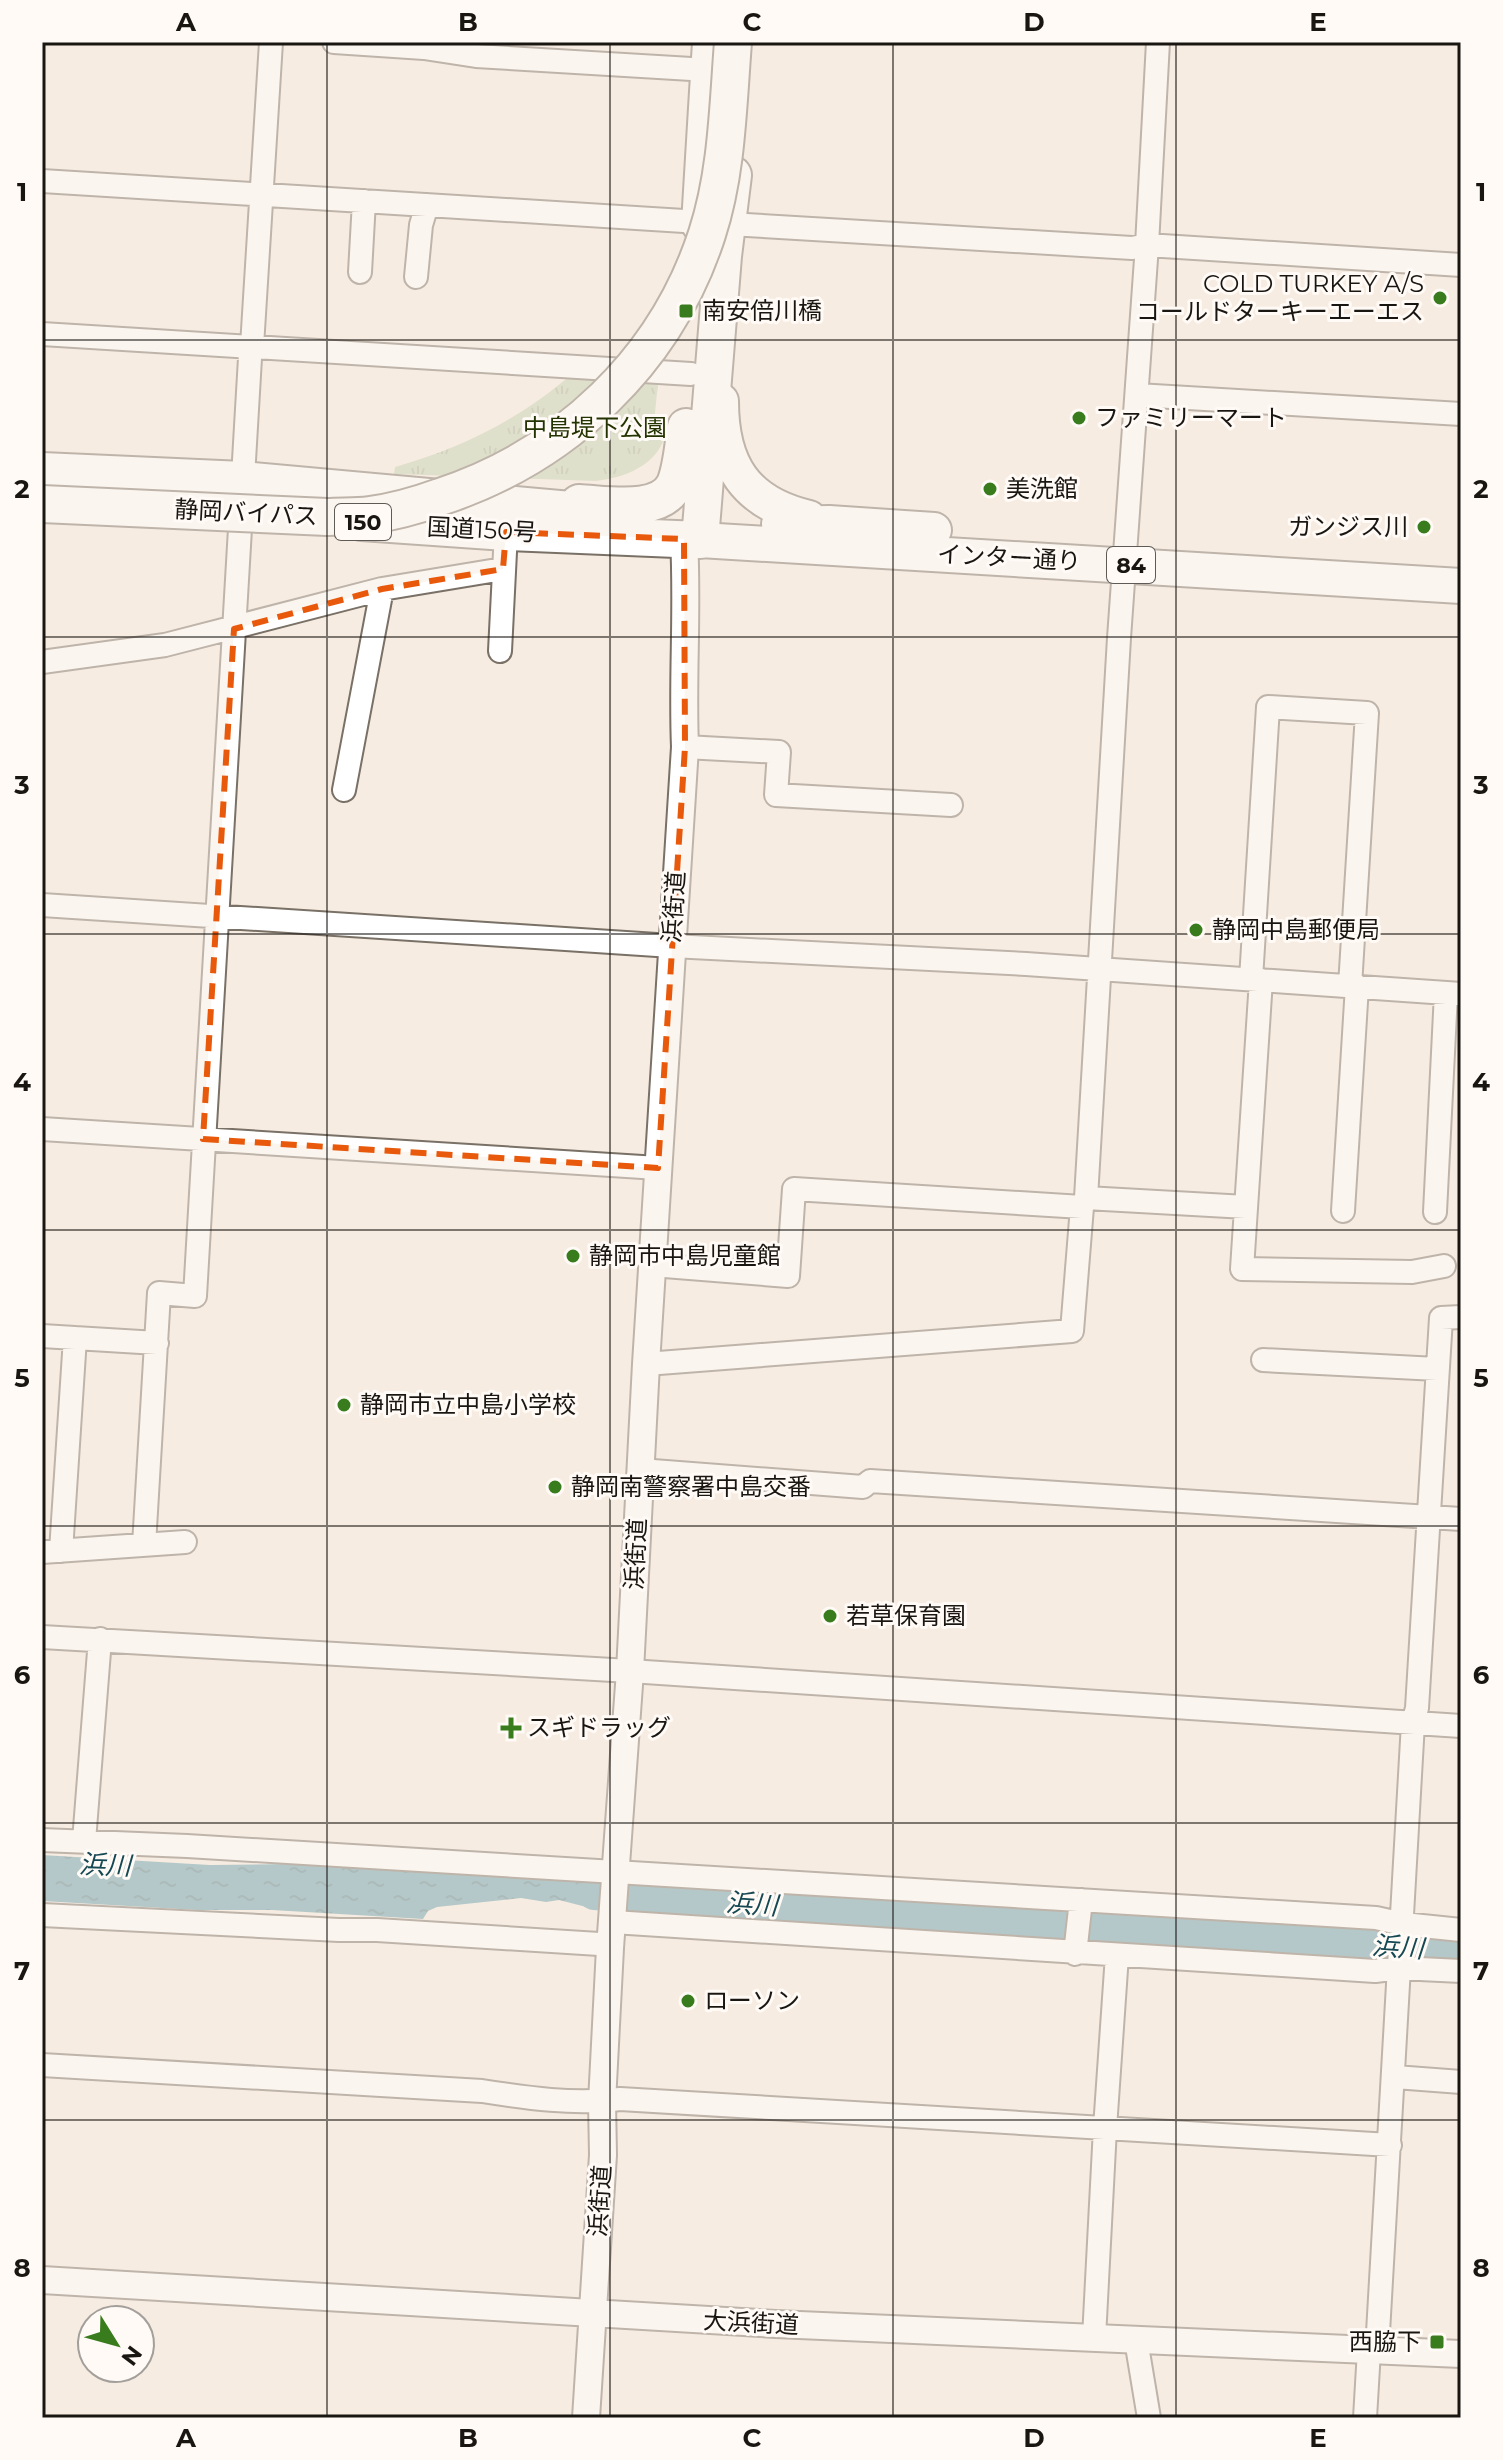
<svg xmlns="http://www.w3.org/2000/svg" width="1503" height="2460" font-family="Montserrat,'Noto Sans JP',sans-serif">
  <style>
    .park { fill: url(#park-tufts) }
    .water { fill: url(#water-ripples) }
    .lines { fill: none; stroke-linecap: round; stroke-linejoin: round }
    .river { stroke: #639caa; stroke-width: 32 }
    .minor-casing { stroke: #797066; stroke-width: 26 }
    .tertiary-casing { stroke: #797066; stroke-width: 30 }
    .primary-casing { stroke: #797066; stroke-width: 38 }
    .trunk-casing { stroke: #797066; stroke-width: 40 }
    .minor { stroke: #fff; stroke-width: 22 }
    .tertiary { stroke: #fff; stroke-width: 26 }
    .primary { stroke: #fff; stroke-width: 34 }
    .trunk { stroke: #fff; stroke-width: 36 }
    .trunk-bridge-casing { stroke: #797066; stroke-width: 40; stroke-linecap: butt }
    .trunk-bridge { stroke: #fff; stroke-width: 36 }
    .marked { fill: none; stroke: #e8590c; stroke-width: 6; stroke-dasharray: 16 10; stroke-linejoin: round }
    .grid { fill: none; stroke: #191612; stroke-width: 2; stroke-opacity: 0.55 }
    .poi-dot { fill: #397c1d; stroke: #fffaf6; stroke-width: 3 }
    .labels { text-anchor: middle; stroke-width: 6; stroke-linejoin: round; paint-order: stroke }
    .shield { fill: #fffaf6; stroke: #5e5a56; stroke-width: 2 }
    .shield-label { font-size: 22px; font-weight: bold; fill: #191612 }
    .poi-label { font-size: 24px; fill: #191612; stroke: #fffaf6; text-anchor: start }
    .park-label { font-size: 24px; fill: #233301; stroke: #fffaf6 }
    .street-label { font-size: 24px; fill: #191612; stroke: #fffaf6 }
    .water-label { font-size: 26px; font-style: italic; fill: #154853; stroke: #fffaf6 }
    .neatline { fill: none; stroke: #191612; stroke-width: 3 }
    .grid-label { font-size: 26px; text-anchor: middle; font-weight: bold; fill: #191612 }
  </style>
  <defs>
    <pattern id="park-tufts" width="24" height="20" patternUnits="userSpaceOnUse" patternTransform="scale(2)"><rect width="24" height="20" fill="#c2d0b1"/><path d="M3 7l-1-3M5 7V3M7 7l1-3M15 17l-1-3M17 17v-4M19 17l1-3" fill="none" stroke="#a6b297"/></pattern>
    <pattern id="water-ripples" width="26" height="14" patternUnits="userSpaceOnUse" patternTransform="scale(2)"><rect width="26" height="14" fill="#639caa"/><path d="M2 4q2-2 4 0t4 0M15 11q2-2 4 0t4 0" fill="none" stroke="#517e89"/></pattern>
  </defs>
  <rect width="100%" height="100%" fill="#f7ece1"/>
  <!-- park -->
  <path class="park" d="M 572,374 L 658,383 L 654,423 L 668,423 C 664,462 630,477 596,481 L 394,474 L 395,467 C 462,448 518,420 572,374 Z"/>
  <!-- water -->
  <path class="water" d="M 42,1855 L 210,1865 L 289,1864 L 544,1880 L 593,1882 L 603,1879 L 637,1886 L 635,1913 L 602,1911 L 559,1900 L 546,1902 L 521,1898 L 437,1907 L 428,1911 L 423,1919 L 272,1910 L 197,1910 L 42,1901 Z"/>
  <g class="lines">
    <!-- river -->
    <path class="river" d="M 594,1894 L 1461,1951"/>
    <!-- minor casing -->
    <g class="minor-casing">
      <path id="minor" d="M 334,42 L 424,48 L 476,56 L 708,70
        M 42,181 L 700,222
        M 729,224 L 1132,248 L 1147,245 L 1461,265
        M 360,272 L 364,201
        M 416,277 L 421,225 L 427,205
        M 42,334 L 691,374
        M 252,346 L 271,42
        M 1137,395 L 1461,414
        M 500,651 L 506,532
        M 42,662 L 165,645 L 382,589 L 503,569
        M 685,747 L 779,752 L 776,795 L 951,805
        M 344,790 L 382,589
        M 42,905 L 672,946 L 1026,964 L 1461,994
        M 1251,979 L 1268,707 L 1367,713 L 1350,986
        M 1261,980 L 1242,1269 L 1412,1272 L 1444,1266
        M 42,1129 L 658,1168
        M 1086,1198 L 1246,1207
        M 1343,1211 L 1357,986
        M 1435,1212 L 1446,993
        M 652,1265 L 788,1276 L 794,1189 L 1082,1207
        M 42,1336 L 157,1343
        M 1263,1360 L 1437,1369
        M 646,1364 L 1072,1331 L 1082,1207 L 1086,1198 L 1119,638 L 1147,245 L 1158,42
        M 640,1470 L 863,1487 L 870,1481 L 1461,1519
        M 144,1545 L 159,1293 L 195,1296 L 250,358 L 247,346
        M 61,1551 L 75,1338
        M 42,1552 L 185,1542
        M 42,1637 L 630,1671 L 1461,1726
        M 42,1840 L 187,1846 L 1376,1918 L 1403,1924 L 1461,1930
        M 84,1841 L 100,1639
        M 42,1915 L 339,1930 L 377,1930 L 599,1944 L 610,1948
        M 613,1922 L 1375,1971 L 1399,1968 L 1461,1971
        M 1075,1954 L 1081,1900
        M 42,2065 L 482,2091 C 526,2098 575,2105 620,2099 L 1390,2145
        M 1395,2077 L 1461,2082
        M 1094,2338 L 1105,2128 L 1117,1955
        M 1136,2340 L 1149,2418
        M 1377,2350 L 1413,1723 L 1417,1708 L 1441,1318 L 1461,1317
        M 1365,2418 L 1369,2350"/>
    </g>
    <!-- tertiary casing -->
    <g class="tertiary-casing">
      <path id="tertiary" d="M 42,2280 L 776,2324 L 1461,2354
        M 586,2418 L 603,2155 L 602,2102 L 610,1948 L 630,1671 L 646,1364 L 685,747 C 682,678 688,609 684,539"/>
    </g>
    <!-- primary casing -->
    <g class="primary-casing">
      <path id="primary" d="M 721,401 C 721,465 745,503 809,518
        M 779,524 L 829,523 L 934,530
        M 700,540 L 1461,586"/>
    </g>
    <!-- trunk casing -->
    <g class="trunk-casing">
      <path id="trunk" d="M 700,224 L 711,42
        M 42,471 L 243,480 L 604,513
        M 579,503 C 606,504 661,515 675,484 C 682,467 683,445 686,427
        M 362,522 L 506,532 L 700,540 L 723,256 L 733,175"/>
    </g>
    <!-- minor -->
    <use href="#minor" class="minor"/>
    <!-- tertiary -->
    <use href="#tertiary" class="tertiary"/>
    <!-- primary -->
    <use href="#primary" class="primary"/>
    <!-- trunk -->
    <use href="#trunk" class="trunk"/>
    <!-- trunk-bridge casing -->
    <g class="trunk-bridge-casing">
      <path id="trunk-bridge" d="M 42,504 L 327,517 C 341,516 356,517 370,515 C 394,512 418,505 440,497 C 565,456 666,361 707,234 C 727,173 728,106 733,42"/>
    </g>
    <!-- trunk-bridge -->
    <use href="#trunk-bridge" class="trunk-bridge"/>
  </g>
  <!-- marked area -->
  <path d="M0 0H1503V2460H0ZM 506,532 L 684,539 L 685,747 L 658,1168 L 203,1139 L 234,629 L 382,589 L 503,569 Z" fill="#f7ece1" fill-opacity=".55" fill-rule="evenodd"/>
  <path class="marked" d="M 506,532 L 684,539 L 685,747 L 658,1168 L 203,1139 L 234,629 L 382,589 L 503,569 Z"/>
  <!-- grid -->
  <path class="grid" d="M 327,42 L 327,2418M 610,42 L 610,2418M 893,42 L 893,2418M 1176,42 L 1176,2418M 42,340 L 1461,340M 42,637 L 1461,637M 42,934 L 1461,934M 42,1230 L 1461,1230M 42,1526 L 1461,1526M 42,1823 L 1461,1823M 42,2120 L 1461,2120"/>
  <!-- markers -->
  <g class="poi-dot">
    <circle cx="1440" cy="298" r="8"/>
    <rect x="678" y="303" width="16" height="16" rx="4"/>
    <circle cx="1079" cy="418" r="8"/>
    <circle cx="990" cy="489" r="8"/>
    <circle cx="1424" cy="527" r="8"/>
    <circle cx="1196" cy="930" r="8"/>
    <circle cx="573" cy="1256" r="8"/>
    <circle cx="344" cy="1405" r="8"/>
    <circle cx="555" cy="1487" r="8"/>
    <circle cx="830" cy="1616" r="8"/>
    <path d="M507 1716h8v8h8v8h-8v8h-8v-8h-8v-8h8z"/>
    <circle cx="688" cy="2001" r="8"/>
    <rect x="1429" y="2334" width="16" height="16" rx="4"/>
  </g>
  <g class="labels">
    <!-- shield labels -->
    <g class="shield">
      <rect x="335" y="504" width="56" height="36" rx="6"/>
      <rect x="1107" y="547" width="48" height="36" rx="6"/>
    </g>
    <g class="shield-label">
      <text x="363" y="530">150</text>
      <text x="1131" y="573">84</text>
    </g>
    <!-- poi labels -->
    <g class="poi-label">
      <text x="1424" y="292" text-anchor="end">COLD TURKEY A/S<tspan x="1424" dy="28">コールドターキーエーエス</tspan></text>
      <text x="702" y="319">南安倍川橋</text>
      <text x="1095" y="426">ファミリーマート</text>
      <text x="1006" y="497">美洗館</text>
      <text x="1408" y="535" text-anchor="end">ガンジス川</text>
      <text x="1212" y="938">静岡中島郵便局</text>
      <text x="589" y="1264">静岡市中島児童館</text>
      <text x="360" y="1413">静岡市立中島小学校</text>
      <text x="571" y="1495">静岡南警察署中島交番</text>
      <text x="846" y="1624">若草保育園</text>
      <text x="527" y="1736">スギドラッグ</text>
      <text x="704" y="2009">ローソン</text>
      <text x="1421" y="2350" text-anchor="end">西脇下</text>
    </g>
    <!-- park labels -->
    <g class="park-label">
      <text x="595" y="436">中島堤下公園</text>
    </g>
    <!-- street labels -->
    <g class="street-label">
      <text transform="translate(246 513) rotate(3)" y="8">静岡バイパス</text>
      <text transform="translate(482 530) rotate(3)" y="8">国道150号</text>
      <text transform="translate(1009 558) rotate(3)" y="8">インター通り</text>
      <text transform="translate(674 907) rotate(-86)" y="8">浜街道</text>
      <text transform="translate(636 1554) rotate(-87)" y="8">浜街道</text>
      <text transform="translate(600 2201) rotate(-86)" y="8">浜街道</text>
      <text transform="translate(751 2323) rotate(3)" y="8">大浜街道</text>
    </g>
    <!-- water labels -->
    <g class="water-label">
      <text transform="translate(105 1865) rotate(2)" y="9">浜川</text>
      <text transform="translate(752 1904) rotate(4)" y="9">浜川</text>
      <text transform="translate(1398 1947) rotate(4)" y="9">浜川</text>
    </g>
  </g>
  <!-- border -->
  <rect width="1503" height="2460" fill="none" stroke="#fffaf6" stroke-width="88"/>
  <!-- north arrow -->
  <g transform="translate(116 2344) rotate(127)"><circle r="38" fill="#fffaf6" stroke="#a39f9b" stroke-width="2"/>
  <path d="M0-6L14 30L0 20L-14 30Z" fill="#397c1d"/>
  <text y="-12" font-size="22" font-weight="bold" text-anchor="middle" fill="#191612">N</text>
  </g>
  <rect x="44" y="44" width="1415" height="2372" class="neatline"/>
  <g class="grid-label">
    <text x="186" y="31">A</text>
    <text x="468" y="31">B</text>
    <text x="752" y="31">C</text>
    <text x="1034" y="31">D</text>
    <text x="1318" y="31">E</text>
    <text x="22" y="201">1</text>
    <text x="1481" y="201">1</text>
    <text x="22" y="498">2</text>
    <text x="1481" y="498">2</text>
    <text x="22" y="794">3</text>
    <text x="1481" y="794">3</text>
    <text x="22" y="1091">4</text>
    <text x="1481" y="1091">4</text>
    <text x="22" y="1387">5</text>
    <text x="1481" y="1387">5</text>
    <text x="22" y="1684">6</text>
    <text x="1481" y="1684">6</text>
    <text x="22" y="1980">7</text>
    <text x="1481" y="1980">7</text>
    <text x="22" y="2277">8</text>
    <text x="1481" y="2277">8</text>
    <text x="186" y="2447">A</text>
    <text x="468" y="2447">B</text>
    <text x="752" y="2447">C</text>
    <text x="1034" y="2447">D</text>
    <text x="1318" y="2447">E</text>
  </g>
</svg>
